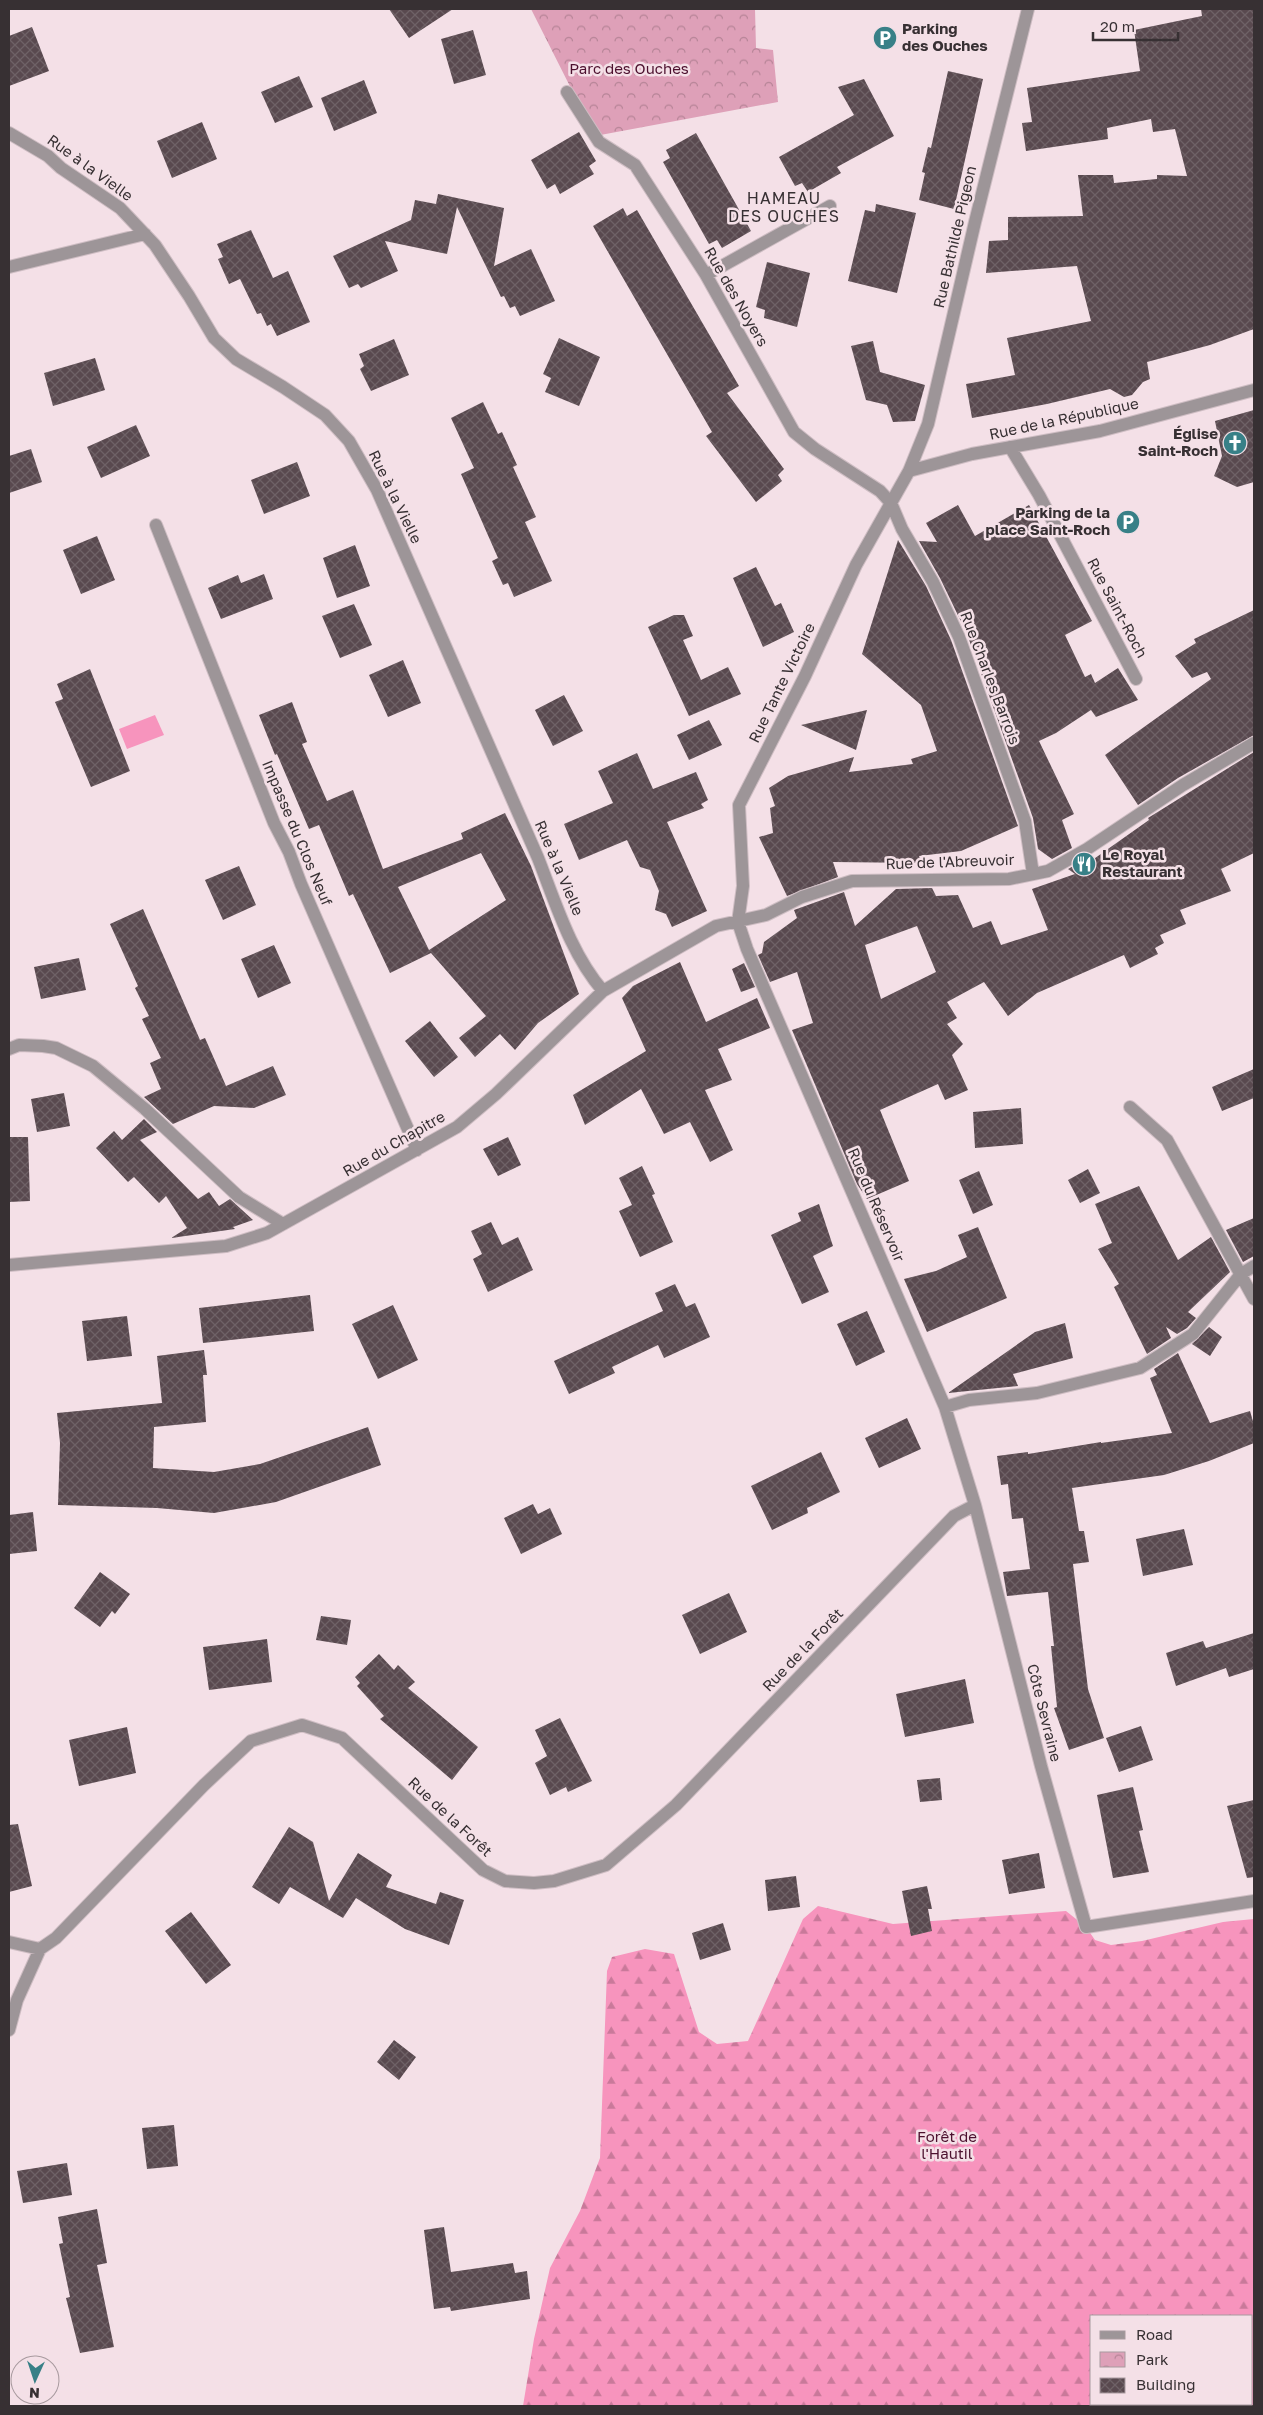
<svg xmlns="http://www.w3.org/2000/svg" width="1263" height="2415" font-family="'Golos Text',sans-serif">
  <style>
    .forest { fill: url(#forest-firs); fill-rule: evenodd }
    .park { fill: url(#park-crowns) }
    .water { fill: #f794bd }
    .building { fill: url(#building-cross-hatch); fill-rule: evenodd }
    .lines { fill: none; stroke-linecap: round; stroke-linejoin: round }
    .street-casing { stroke: #cebdc3; stroke-width: 14 }
    .street { stroke: #9d9598; stroke-width: 12 }
    .labels { text-anchor: middle; stroke-width: 5; stroke-linejoin: round; paint-order: stroke }
    .poi-label { font-size: 15px; font-weight: bold; fill: #373033; stroke: #f4e0e7; text-anchor: start }
    .park-label { font-size: 15px; fill: #4d112f; stroke: #f4e0e7 }
    .street-label { font-size: 15px; fill: #373033; stroke: #f4e0e7 }
    .neighbourhood-label { font-size: 16px; letter-spacing: 1px; fill: #373033; stroke: #f4e0e7 }
  </style>
  <defs>
    <pattern id="forest-firs" width="22" height="20" patternUnits="userSpaceOnUse" patternTransform="scale(1.25)"><rect width="22" height="20" fill="#f794bd"/><path d="M5 1l3.5 6h-7zM16 11l3.5 6h-7z" fill="#c9799a"/></pattern>
    <pattern id="park-crowns" width="20" height="18" patternUnits="userSpaceOnUse" patternTransform="scale(1.25)"><rect width="20" height="18" fill="#dea0b8"/><path d="M2 6a3 3 0 1 1 6 0M12 15a3 3 0 1 1 6 0" fill="none" stroke="#b58396"/></pattern>
    <pattern id="building-cross-hatch" width="8" height="8" patternUnits="userSpaceOnUse" patternTransform="scale(1.25)"><rect width="8" height="8" fill="#59494f"/><path d="M0 0l8 8M0 8l8-8" fill="none" stroke="#6e6166"/></pattern>
  </defs>
  <rect width="100%" height="100%" fill="#f4e0e7"/>
  <!-- forest -->
  <path class="forest" d="M 818,1906 L 893,1924 L 1066,1911 L 1086,1927 L 1095,1940 L 1111,1945 L 1142,1941 L 1223,1922 L 1254,1919 L 1254,2406 L 523,2406 L 534,2339 L 550,2268 L 580,2211 L 600,2158 L 607,1971 L 612,1957 L 645,1949 L 674,1954 L 699,2032 L 717,2044 L 748,2041 L 803,1919 ZM 1092,2316 L 1252,2316 L 1252,2404 L 1092,2404 Z"/>
  <!-- park -->
  <path class="park" d="M 531,9 L 755,9 L 756,48 L 773,50 L 778,102 L 595,136 Z"/>
  <!-- water -->
  <path class="water" d="M 155,715 L 164,735 L 127,749 L 119,729 Z"/>
  <!-- building -->
  <path class="building" d="M 389,9 L 453,9 L 409,38 Z
    M 1201,9 L 1254,9 L 1254,329 L 1210,345 L 1147,362 L 1150,379 L 1143,382 L 1132,395 L 1124,397 L 1110,389 L 1047,404 L 972,418 L 966,384 L 1015,375 L 1007,338 L 1091,321 L 1077,266 L 986,273 L 989,241 L 1008,240 L 1008,217 L 1083,216 L 1078,175 L 1113,175 L 1114,183 L 1157,179 L 1157,175 L 1187,176 L 1175,129 L 1153,132 L 1151,119 L 1107,128 L 1108,139 L 1026,151 L 1022,123 L 1032,122 L 1027,88 L 1140,71 L 1134,30 L 1202,16 Z
    M 32,27 L 49,71 L 9,86 L 9,36 Z
    M 473,30 L 486,75 L 454,84 L 441,39 Z
    M 948,71 L 983,79 L 954,209 L 919,200 L 925,173 L 922,172 L 928,147 L 931,148 Z
    M 299,76 L 313,107 L 275,123 L 261,92 Z
    M 864,79 L 894,136 L 837,167 L 841,173 L 808,192 L 802,183 L 795,186 L 779,157 L 854,115 L 838,87 Z
    M 364,80 L 377,113 L 334,131 L 321,98 Z
    M 202,122 L 217,159 L 172,178 L 157,141 Z
    M 579,132 L 596,161 L 589,166 L 594,174 L 560,194 L 555,184 L 547,189 L 531,160 Z
    M 696,133 L 751,231 L 722,248 L 717,240 L 709,244 L 663,162 L 670,158 L 666,150 Z
    M 438,194 L 504,208 L 494,266 L 531,249 L 555,301 L 520,316 L 515,306 L 510,308 L 504,296 L 501,297 L 457,207 L 447,254 L 385,241 L 398,271 L 361,288 L 358,284 L 349,288 L 333,256 L 411,220 L 415,200 L 436,204 Z
    M 876,204 L 916,213 L 897,293 L 848,281 L 865,210 L 875,212 Z
    M 623,208 L 627,216 L 637,210 L 739,386 L 727,393 L 784,469 L 778,475 L 782,481 L 756,502 L 706,436 L 712,432 L 593,226 Z
    M 251,230 L 273,278 L 288,271 L 310,322 L 277,336 L 271,324 L 267,326 L 261,313 L 257,314 L 240,279 L 229,284 L 218,259 L 223,257 L 217,244 Z
    M 767,262 L 810,273 L 797,327 L 764,318 L 765,310 L 756,307 Z
    M 559,338 L 600,357 L 579,406 L 545,392 L 551,378 L 543,374 Z
    M 394,339 L 409,375 L 371,391 L 360,369 L 364,366 L 359,354 Z
    M 873,341 L 880,372 L 925,385 L 915,421 L 893,422 L 887,405 L 866,400 L 851,346 Z
    M 95,358 L 105,390 L 53,406 L 44,373 Z
    M 483,402 L 498,434 L 502,432 L 517,465 L 513,467 L 536,517 L 525,522 L 552,581 L 514,597 L 508,583 L 503,585 L 492,561 L 498,558 L 461,474 L 474,468 L 451,418 Z
    M 1254,410 L 1254,482 L 1237,487 L 1214,476 L 1222,456 L 1215,421 Z
    M 136,425 L 150,456 L 101,478 L 87,447 Z
    M 31,449 L 42,482 L 9,493 L 9,456 Z
    M 297,462 L 310,496 L 264,514 L 251,480 Z
    M 958,505 L 975,536 L 1029,505 L 1092,621 L 1065,635 L 1085,677 L 1091,674 L 1095,683 L 1118,668 L 1138,700 L 1096,717 L 1091,710 L 1056,733 L 1039,741 L 1074,814 L 1062,820 L 1072,848 L 1052,859 L 1038,849 L 1033,818 L 967,634 L 940,578 L 919,541 L 937,542 L 926,523 Z
    M 97,536 L 115,580 L 81,594 L 63,550 Z
    M 898,540 L 926,586 L 951,640 L 1018,826 L 961,851 L 919,856 L 922,863 L 833,862 L 838,877 L 787,896 L 759,837 L 773,833 L 770,808 L 775,806 L 769,788 L 788,776 L 854,757 L 849,772 L 913,764 L 911,759 L 937,751 L 921,705 L 862,654 Z
    M 355,545 L 370,586 L 337,598 L 323,558 Z
    M 756,567 L 775,606 L 781,603 L 794,632 L 763,647 L 733,578 Z
    M 264,574 L 273,599 L 221,619 L 208,588 L 238,575 L 241,583 Z
    M 354,604 L 372,645 L 340,658 L 322,616 Z
    M 1254,610 L 1254,735 L 1178,778 L 1138,805 L 1105,755 L 1211,679 L 1207,672 L 1192,678 L 1175,656 L 1196,643 L 1194,639 Z
    M 674,615 L 684,615 L 693,636 L 683,640 L 701,680 L 728,667 L 741,694 L 689,716 L 648,627 Z
    M 403,660 L 421,703 L 388,717 L 369,675 Z
    M 90,669 L 130,771 L 91,787 L 55,702 L 63,699 L 57,684 Z
    M 564,695 L 583,731 L 553,746 L 535,710 Z
    M 292,702 L 307,742 L 302,744 L 327,801 L 353,790 L 383,869 L 463,839 L 461,833 L 505,813 L 531,866 L 579,994 L 538,1023 L 515,1050 L 500,1034 L 475,1057 L 459,1038 L 486,1016 L 431,953 L 390,973 L 353,894 L 349,896 L 319,825 L 309,829 L 277,754 L 275,755 L 259,715 ZM 481,853 L 506,900 L 429,950 L 398,887 Z
    M 867,710 L 856,750 L 801,725 Z
    M 709,720 L 722,745 L 689,760 L 677,735 Z
    M 1254,752 L 1254,853 L 1221,869 L 1231,891 L 1180,910 L 1186,924 L 1160,935 L 1164,943 L 1155,948 L 1158,954 L 1130,968 L 1124,955 L 1037,993 L 1008,1016 L 984,982 L 947,1002 L 957,1018 L 947,1024 L 963,1044 L 952,1055 L 968,1090 L 945,1100 L 938,1084 L 880,1110 L 909,1181 L 867,1199 L 857,1184 L 792,1030 L 813,1023 L 797,972 L 770,982 L 758,955 L 762,953 L 764,942 L 797,918 L 794,910 L 844,892 L 855,926 L 896,889 L 932,888 L 936,896 L 958,895 L 973,928 L 991,921 L 1001,945 L 1048,930 L 1032,889 L 1075,874 L 1068,869 L 1079,863 L 1081,868 L 1149,820 L 1148,818 ZM 917,926 L 936,972 L 881,999 L 865,945 Z
    M 637,753 L 653,789 L 696,772 L 708,800 L 701,804 L 704,808 L 667,822 L 707,911 L 672,927 L 666,914 L 655,910 L 659,891 L 650,870 L 640,867 L 627,840 L 579,860 L 564,824 L 613,803 L 598,771 Z
    M 239,866 L 256,905 L 223,920 L 205,880 Z
    M 143,909 L 200,1040 L 205,1038 L 226,1086 L 273,1066 L 286,1095 L 254,1108 L 214,1106 L 173,1124 L 144,1097 L 161,1089 L 150,1063 L 161,1058 L 142,1019 L 149,1016 L 135,988 L 138,986 L 110,924 Z
    M 274,945 L 291,983 L 258,998 L 241,959 Z
    M 79,958 L 86,990 L 41,999 L 34,967 Z
    M 680,962 L 706,1022 L 757,998 L 770,1028 L 718,1049 L 732,1080 L 705,1090 L 733,1150 L 710,1162 L 690,1122 L 664,1134 L 641,1089 L 585,1125 L 573,1095 L 646,1051 L 622,998 L 633,986 Z
    M 744,963 L 755,987 L 741,992 L 732,969 Z
    M 430,1021 L 458,1057 L 434,1077 L 405,1041 Z
    M 1254,1069 L 1254,1098 L 1222,1111 L 1212,1087 Z
    M 64,1093 L 70,1126 L 37,1132 L 31,1099 Z
    M 1021,1108 L 1023,1144 L 975,1148 L 973,1112 Z
    M 144,1119 L 157,1132 L 140,1140 L 198,1199 L 209,1192 L 219,1206 L 230,1199 L 253,1220 L 233,1227 L 235,1229 L 171,1238 L 187,1228 L 166,1196 L 159,1203 L 134,1177 L 128,1182 L 96,1148 L 114,1131 L 122,1140 Z
    M 9,1137 L 28,1137 L 30,1201 L 9,1202 Z
    M 508,1137 L 521,1165 L 498,1176 L 483,1149 Z
    M 642,1166 L 655,1194 L 652,1195 L 673,1242 L 640,1257 L 619,1211 L 632,1205 L 619,1178 Z
    M 1088,1169 L 1100,1193 L 1080,1203 L 1068,1180 Z
    M 979,1171 L 993,1205 L 973,1214 L 959,1180 Z
    M 1139,1186 L 1178,1260 L 1211,1237 L 1230,1272 L 1188,1312 L 1196,1318 L 1187,1328 L 1177,1334 L 1166,1327 L 1171,1338 L 1147,1354 L 1114,1287 L 1119,1284 L 1098,1249 L 1112,1243 L 1095,1204 Z
    M 819,1204 L 833,1246 L 813,1256 L 829,1292 L 802,1304 L 771,1235 L 801,1221 L 798,1213 Z
    M 1254,1218 L 1254,1256 L 1243,1262 L 1226,1230 Z
    M 491,1222 L 502,1245 L 518,1237 L 533,1270 L 488,1292 L 473,1259 L 482,1254 L 471,1231 Z
    M 978,1227 L 1007,1298 L 927,1332 L 904,1279 L 936,1271 L 967,1257 L 958,1235 Z
    M 675,1284 L 686,1307 L 695,1303 L 710,1337 L 664,1358 L 658,1345 L 612,1367 L 615,1373 L 569,1394 L 554,1361 L 663,1311 L 655,1293 Z
    M 310,1295 L 314,1331 L 203,1343 L 199,1308 Z
    M 393,1305 L 418,1360 L 378,1379 L 352,1324 Z
    M 867,1311 L 885,1352 L 856,1366 L 837,1324 Z
    M 127,1316 L 132,1356 L 87,1361 L 82,1321 Z
    M 1065,1323 L 1073,1358 L 1013,1374 L 1018,1386 L 948,1393 L 1035,1332 Z
    M 1209,1327 L 1222,1337 L 1210,1356 L 1192,1344 Z
    M 204,1350 L 207,1375 L 203,1375 L 206,1422 L 154,1427 L 153,1468 L 214,1472 L 260,1464 L 368,1427 L 381,1465 L 276,1502 L 214,1513 L 157,1508 L 58,1505 L 60,1443 L 57,1413 L 162,1403 L 157,1356 Z
    M 1178,1353 L 1210,1423 L 1250,1411 L 1254,1425 L 1254,1443 L 1209,1461 L 1164,1475 L 1072,1488 L 1079,1531 L 1084,1531 L 1089,1562 L 1073,1564 L 1088,1689 L 1104,1738 L 1069,1750 L 1054,1708 L 1057,1707 L 1051,1646 L 1054,1646 L 1048,1592 L 1007,1596 L 1003,1572 L 1030,1569 L 1023,1518 L 1012,1519 L 1008,1484 L 1001,1485 L 997,1456 L 1028,1452 L 1028,1454 L 1101,1442 L 1101,1443 L 1172,1433 L 1150,1378 L 1157,1375 L 1154,1369 Z
    M 907,1418 L 921,1449 L 879,1468 L 865,1438 Z
    M 821,1452 L 840,1492 L 807,1508 L 808,1513 L 772,1530 L 751,1486 Z
    M 533,1504 L 538,1514 L 550,1508 L 562,1534 L 521,1554 L 504,1518 Z
    M 33,1512 L 37,1551 L 9,1554 L 9,1515 Z
    M 1184,1529 L 1193,1565 L 1143,1576 L 1136,1539 Z
    M 100,1572 L 130,1594 L 115,1614 L 112,1611 L 100,1627 L 74,1608 Z
    M 729,1593 L 747,1632 L 700,1654 L 682,1615 Z
    M 321,1616 L 351,1620 L 347,1645 L 316,1640 Z
    M 1254,1633 L 1254,1669 L 1229,1677 L 1226,1668 L 1176,1686 L 1166,1653 L 1203,1641 L 1206,1648 Z
    M 267,1639 L 272,1682 L 209,1690 L 203,1647 Z
    M 379,1654 L 394,1670 L 398,1665 L 415,1682 L 408,1688 L 478,1747 L 452,1780 L 380,1719 L 384,1716 L 357,1686 L 360,1683 L 355,1677 Z
    M 965,1679 L 974,1723 L 905,1737 L 896,1694 Z
    M 560,1718 L 592,1781 L 568,1792 L 566,1787 L 550,1795 L 535,1763 L 547,1756 L 535,1730 Z
    M 1141,1726 L 1153,1760 L 1119,1772 L 1106,1738 Z
    M 127,1727 L 136,1773 L 79,1786 L 69,1740 Z
    M 940,1778 L 942,1800 L 920,1802 L 917,1780 Z
    M 1133,1787 L 1143,1830 L 1139,1831 L 1149,1872 L 1113,1878 L 1097,1795 Z
    M 1254,1800 L 1254,1877 L 1247,1878 L 1227,1806 Z
    M 18,1824 L 32,1886 L 9,1892 L 9,1825 Z
    M 289,1827 L 313,1842 L 329,1901 L 358,1853 L 392,1875 L 386,1887 L 436,1904 L 440,1892 L 464,1900 L 449,1945 L 405,1929 L 356,1898 L 343,1918 L 290,1887 L 279,1904 L 252,1887 Z
    M 1039,1853 L 1045,1888 L 1009,1894 L 1002,1860 Z
    M 796,1876 L 800,1907 L 768,1911 L 765,1880 Z
    M 927,1886 L 932,1909 L 928,1909 L 932,1931 L 911,1936 L 902,1891 Z
    M 191,1912 L 231,1965 L 206,1984 L 165,1931 Z
    M 723,1923 L 731,1950 L 700,1960 L 692,1933 Z
    M 394,2040 L 416,2057 L 399,2080 L 377,2062 Z
    M 174,2125 L 178,2166 L 147,2169 L 142,2128 Z
    M 67,2163 L 72,2195 L 23,2203 L 17,2171 Z
    M 97,2209 L 107,2263 L 97,2265 L 114,2347 L 80,2353 L 66,2298 L 70,2297 L 59,2244 L 63,2243 L 58,2217 Z
    M 444,2227 L 451,2272 L 513,2263 L 515,2273 L 527,2271 L 530,2299 L 451,2311 L 450,2307 L 434,2309 L 424,2230 Z"/>
  <g class="lines">
    <!-- street casing -->
    <g class="street-casing">
      <path id="street" d="M 1028,9 L 975,222 L 928,424 L 909,471 L 856,565 L 805,676 L 739,805 L 743,886 L 738,922 L 747,949 L 945,1407 L 975,1505 L 1041,1766 L 1086,1927 L 1254,1901
        M 567,92 L 599,142 L 635,165 L 706,275 L 794,432 L 815,449 L 880,491 L 891,503 L 902,529 L 933,582 L 959,637 L 1025,821 L 1033,874
        M 9,133 L 48,156 L 61,168 L 120,208 L 155,245 L 189,296 L 214,338 L 236,359 L 283,387 L 325,415 L 349,441 L 377,490 L 538,858 C 556,904 571,954 603,991
        M 9,267 L 145,234
        M 706,275 L 830,206
        M 1010,447 L 1039,495 L 1136,679
        M 909,471 L 972,454 L 1100,431 L 1254,390
        M 156,525 L 274,823 L 289,852 L 301,884 L 417,1150
        M 9,1049 L 19,1045 L 43,1046 L 56,1048 L 93,1066 L 145,1109 L 239,1197 L 283,1224
        M 1130,1107 L 1167,1140 L 1254,1299
        M 9,1265 L 226,1246 L 267,1233 L 457,1127 L 496,1094 L 603,991 L 716,926 L 766,915 L 802,897 L 852,881 L 1009,879 L 1048,871 L 1087,849 L 1183,785 L 1254,743
        M 945,1407 L 969,1400 L 1037,1393 L 1140,1368 L 1193,1334 L 1241,1274 L 1254,1266
        M 9,1942 L 40,1949
        M 9,2030 L 17,2000 L 40,1949 L 56,1938 L 204,1785 L 251,1741 L 302,1725 L 342,1738 L 483,1870 L 505,1881 L 534,1883 L 554,1881 L 606,1865 L 676,1805 L 954,1516 L 975,1505"/>
    </g>
    <!-- street -->
    <use href="#street" class="street"/>
  </g>
  <!-- icons -->
  <defs>
    <g id="parking-disc" transform="scale(1.25)"><circle r="9.5" fill="#388087" stroke="#f4e0e7"/><path d="M-3.5-5.5H1a3.5 3.5 0 0 1 0 7H-1V5.5H-3.5ZM-1-3.4V-.6H.8a1.4 1.4 0 0 0 0-2.8Z" fill="#fff"/></g>
    <g id="church-disc" transform="scale(1.25)"><circle r="9.5" fill="#388087" stroke="#f4e0e7"/><path d="M-1.2-6h2.4v3.5h3.3v2.4h-3.3V6h-2.4V-.1h-3.3v-2.4h3.3Z" fill="#fff"/></g>
    <g id="restaurant-disc" transform="scale(1.25)"><circle r="9.5" fill="#388087" stroke="#f4e0e7"/><path d="M-5-6h1v4h1v-4h1v4h1v-4h1v5L-1.5 .5V6h-2V.5L-5-1ZM5-6V6H3V1.5H1.5Q1.5-4 5-6Z" fill="#fff"/></g>
  </defs>
  <g fill-rule="evenodd">
    <use href="#parking-disc" x="885" y="38"/>
    <use href="#church-disc" x="1235" y="443"/>
    <use href="#parking-disc" x="1128" y="522"/>
    <use href="#restaurant-disc" x="1084" y="864"/>
  </g>
  <g class="labels">
    <!-- poi labels -->
    <g class="poi-label">
      <text x="902" y="34">Parking<tspan x="902" dy="17">des Ouches</tspan></text>
      <text x="1218" y="439" text-anchor="end">Église<tspan x="1218" dy="17">Saint-Roch</tspan></text>
      <text x="1110" y="518" text-anchor="end">Parking de la<tspan x="1110" dy="17">place Saint-Roch</tspan></text>
      <text x="1102" y="860">Le Royal<tspan x="1102" dy="17">Restaurant</tspan></text>
    </g>
    <!-- park labels -->
    <g class="park-label">
      <text x="629" y="74">Parc des Ouches</text>
      <text x="947" y="2142">Forêt de<tspan x="947" dy="17">l'Hautil</tspan></text>
    </g>
    <!-- street labels -->
    <g class="street-label">
      <text transform="translate(90 168) rotate(36)" y="5">Rue à la Vielle</text>
      <text transform="translate(955 237) rotate(-77)" y="5">Rue Bathilde Pigeon</text>
      <text transform="translate(736 297) rotate(60)" y="5">Rue des Noyers</text>
      <text transform="translate(1064 419) rotate(-12)" y="5">Rue de la République</text>
      <text transform="translate(395 497) rotate(64)" y="5">Rue à la Vielle</text>
      <text transform="translate(1117 608) rotate(62)" y="5">Rue Saint-Roch</text>
      <text transform="translate(990 678) rotate(69)" y="5">Rue Charles Barrois</text>
      <text transform="translate(782 683) rotate(-64)" y="5">Rue Tante Victoire</text>
      <text transform="translate(297 833) rotate(67)" y="5">Impasse du Clos Neuf</text>
      <text transform="translate(950 862) rotate(-2)" y="5">Rue de l'Abreuvoir</text>
      <text transform="translate(559 868) rotate(67)" y="5">Rue à la Vielle</text>
      <text transform="translate(394 1144) rotate(-30)" y="5">Rue du Chapitre</text>
      <text transform="translate(876 1205) rotate(67)" y="5">Rue du Réservoir</text>
      <text transform="translate(803 1650) rotate(-46)" y="5">Rue de la Forêt</text>
      <text transform="translate(1044 1713) rotate(76)" y="5">Côte Sevraine</text>
      <text transform="translate(450 1817) rotate(43)" y="5">Rue de la Forêt</text>
    </g>
    <!-- neighbourhood labels -->
    <g class="neighbourhood-label">
      <text x="784" y="204">HAMEAU<tspan x="784" dy="18">DES OUCHES</tspan></text>
    </g>
  </g>
  <!-- border -->
  <rect width="1263" height="2415" fill="none" stroke="#373033" stroke-width="20"/>
  <!-- legend -->
  <rect x="1090" y="2315" width="162" height="90" fill="#f4e0e7" stroke="#a89a9f"/>
  <rect x="1100" y="2331" width="25" height="8" fill="#9d9598" stroke="#a89a9f"/>
  <text x="1136" y="2340" font-size="15" fill="#373033">Road</text>
  <rect x="1100" y="2352" width="25" height="15" fill="url(#park-crowns)" stroke="#a89a9f"/>
  <text x="1136" y="2365" font-size="15" fill="#373033">Park</text>
  <rect x="1100" y="2378" width="25" height="15" fill="url(#building-cross-hatch)" stroke="#a89a9f"/>
  <text x="1136" y="2390" font-size="15" fill="#373033">Building</text>
  <!-- north arrow -->
  <g transform="translate(35 2380) rotate(183)"><circle r="24" fill="#f4e0e7" stroke="#a89a9f"/>
  <path d="M0-4L9 19L0 12L-9 19Z" fill="#388087"/>
  <text y="-8" font-size="14" font-weight="bold" text-anchor="middle" fill="#373033">N</text>
  </g>
  <!-- scale -->
  <path d="M1093 32v8h85v-8" fill="none" stroke="#373033" stroke-width="2.5"/>
  <text x="1100" y="32" font-size="15" fill="#373033" stroke="#f4e0e7" stroke-width="4" paint-order="stroke">20 m</text>
</svg>
